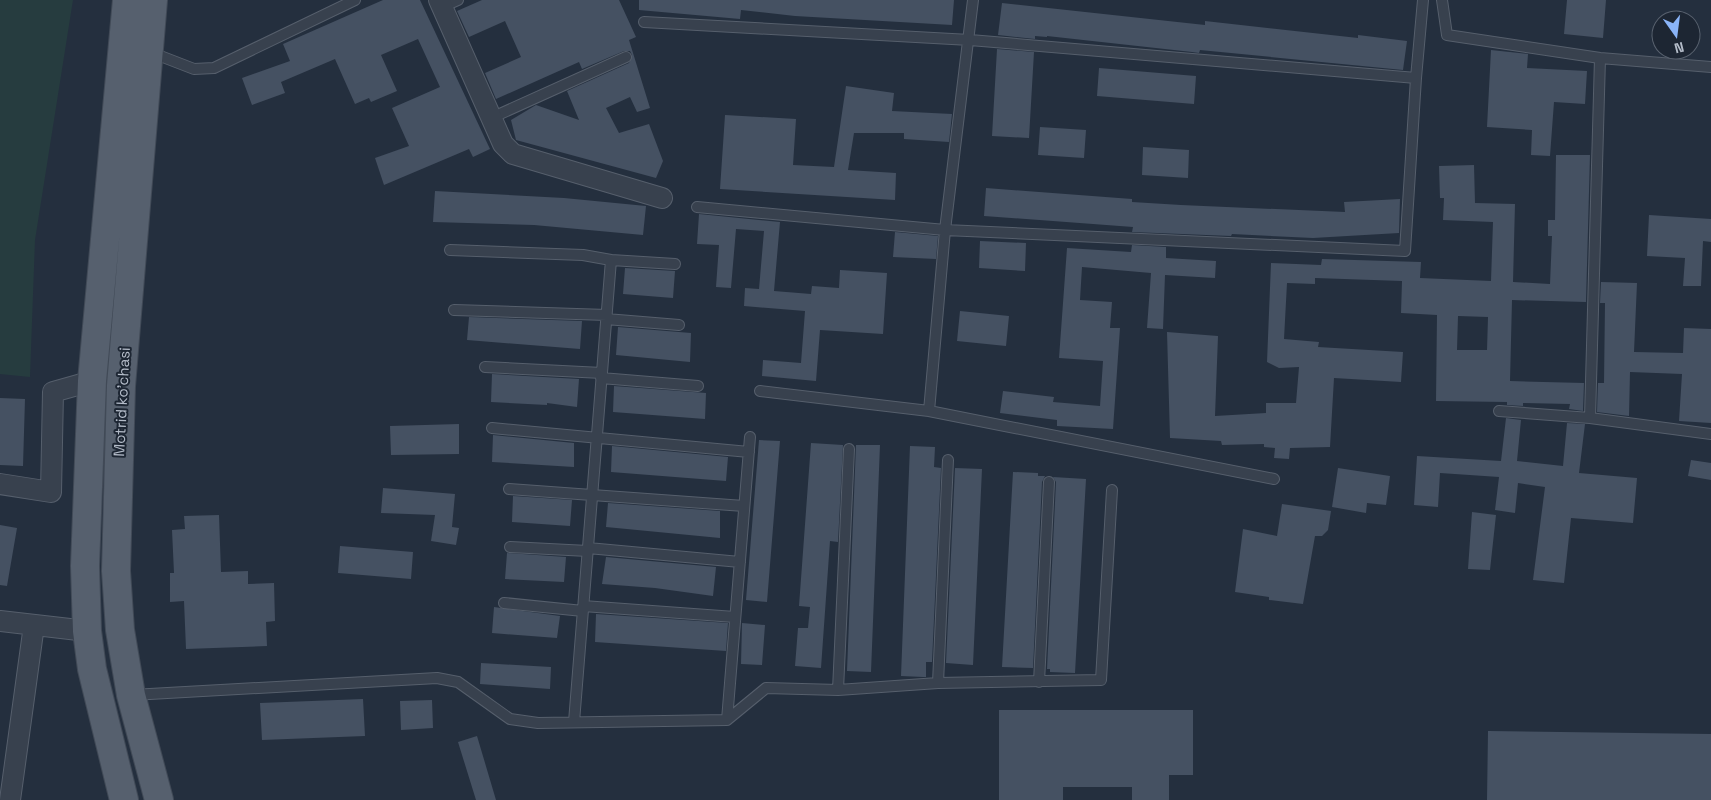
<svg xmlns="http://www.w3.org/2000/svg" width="1711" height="800" font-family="'Space Grotesk',sans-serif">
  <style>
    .green { fill: #263c3f }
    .building { fill: #455162; fill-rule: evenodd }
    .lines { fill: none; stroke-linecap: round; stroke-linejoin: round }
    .lane-casing { stroke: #565f6c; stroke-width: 12 }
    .street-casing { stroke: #565f6c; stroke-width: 22 }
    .primary-casing { stroke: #414a57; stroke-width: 30 }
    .lane { stroke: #38414e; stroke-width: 10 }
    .street { stroke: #38414e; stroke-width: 20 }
    .primary { stroke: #56606e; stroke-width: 28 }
    .labels { text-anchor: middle; stroke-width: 4; stroke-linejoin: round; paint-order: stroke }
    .street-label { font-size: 15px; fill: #b4bcc9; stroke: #1d2633 }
  </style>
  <rect width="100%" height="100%" fill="#242f3e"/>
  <!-- green -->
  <path class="green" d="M 0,0 L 73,0 L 35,240 L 30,377 L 0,374 Z"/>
  <!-- building -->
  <path class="building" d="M 383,0 L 420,0 L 490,149 L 473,157 L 469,149 L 384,185 L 375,158 L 409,146 L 392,108 L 440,87 L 418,39 L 381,55 L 397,91 L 371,102 L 369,98 L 355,104 L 335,59 L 281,82 L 285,93 L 252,105 L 242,78 L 290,61 L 283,44 Z
    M 482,0 L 619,0 L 636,37 L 629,40 L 650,108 L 637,112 L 630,97 L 606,108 L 619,133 L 649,124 L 663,161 L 656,178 L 516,140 L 511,120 L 536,105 L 579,120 L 567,91 L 629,63 L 632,55 L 630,51 L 624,51 L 582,69 L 579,62 L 496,99 L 485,73 L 521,57 L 505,21 L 469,37 L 457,11 Z
    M 639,0 L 954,0 L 952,25 L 795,16 L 741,10 L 740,19 L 639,10 Z
    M 1567,0 L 1606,0 L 1603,38 L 1564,34 Z
    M 1002,3 L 1205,25 L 1205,21 L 1358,38 L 1358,35 L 1407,41 L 1403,70 L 1200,50 L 1199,53 L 1192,52 L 1047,36 L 1047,37 L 1035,36 L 1035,39 L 998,35 Z
    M 997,49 L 1034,52 L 1029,138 L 992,136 Z
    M 1491,50 L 1528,54 L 1527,68 L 1587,71 L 1585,104 L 1554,102 L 1550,156 L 1531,155 L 1532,130 L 1487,127 Z
    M 1099,68 L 1196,76 L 1194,104 L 1097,96 Z
    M 846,86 L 894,93 L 892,111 L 952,114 L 949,142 L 904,139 L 904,133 L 854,133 L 848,170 L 896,173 L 895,200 L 720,189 L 725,115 L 796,119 L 793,165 L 834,167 Z
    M 1040,127 L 1086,130 L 1084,158 L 1038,155 Z
    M 1143,147 L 1189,150 L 1188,178 L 1142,175 Z
    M 1556,155 L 1590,155 L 1586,302 L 1512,300 L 1510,381 L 1584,383 L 1583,411 L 1569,409 L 1570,404 L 1523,403 L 1523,406 L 1507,405 L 1507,402 L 1436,401 L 1437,315 L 1401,313 L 1402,281 L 1315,278 L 1315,284 L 1287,283 L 1284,339 L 1319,342 L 1318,347 L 1403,352 L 1401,382 L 1334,378 L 1330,447 L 1290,448 L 1289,459 L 1274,458 L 1275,448 L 1264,447 L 1264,444 L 1222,445 L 1221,441 L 1170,438 L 1167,332 L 1218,336 L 1215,416 L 1266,413 L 1266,403 L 1296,403 L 1299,367 L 1279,368 L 1267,362 L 1271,263 L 1321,265 L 1322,259 L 1421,262 L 1420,278 L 1491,281 L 1493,222 L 1443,220 L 1444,198 L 1440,198 L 1439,166 L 1474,165 L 1475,203 L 1515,204 L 1513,282 L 1550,284 L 1552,236 L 1548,236 L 1548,220 L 1555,220 ZM 1458,316 L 1488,317 L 1487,350 L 1457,350 Z
    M 986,188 L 1132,199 L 1132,202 L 1181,205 L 1345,212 L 1344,202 L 1400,199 L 1399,233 L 1313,238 L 1232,234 L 1231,236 L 1132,232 L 1133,227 L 984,216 Z
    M 435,191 L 564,198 L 646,206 L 643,235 L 534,225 L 433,222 Z
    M 699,214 L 780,222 L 774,291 L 811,294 L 812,286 L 839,288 L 840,270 L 887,273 L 883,334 L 820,330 L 816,381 L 762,376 L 763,360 L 801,363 L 805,311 L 744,306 L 745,288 L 759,289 L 764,231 L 736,229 L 731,288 L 716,287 L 719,245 L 697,244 Z
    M 1649,215 L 1711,219 L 1711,242 L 1703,241 L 1701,286 L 1683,286 L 1685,258 L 1647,256 Z
    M 895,232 L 938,236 L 936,259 L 893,257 Z
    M 980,241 L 1026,243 L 1025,271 L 979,268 Z
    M 1132,245 L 1166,247 L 1166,258 L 1216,261 L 1215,278 L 1165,275 L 1163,329 L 1147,328 L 1151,273 L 1082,267 L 1080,300 L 1112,302 L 1110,328 L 1120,328 L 1113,429 L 1057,426 L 1057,420 L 1000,413 L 1003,391 L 1054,397 L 1053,402 L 1100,406 L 1103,361 L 1059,358 L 1067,248 L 1131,252 Z
    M 625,268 L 675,271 L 673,298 L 623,294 Z
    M 1601,282 L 1637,283 L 1634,352 L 1683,353 L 1684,328 L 1711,329 L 1711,423 L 1679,421 L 1682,374 L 1630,372 L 1629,416 L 1597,412 L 1598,383 L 1604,383 L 1605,303 L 1600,303 Z
    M 960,311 L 1009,316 L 1006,346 L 957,341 Z
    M 469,317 L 582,321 L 580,349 L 467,340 Z
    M 618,327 L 691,333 L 690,362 L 616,355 Z
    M 492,374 L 579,379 L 577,407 L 547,403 L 547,405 L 491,402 Z
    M 614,386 L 706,393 L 705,419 L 613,412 Z
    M 0,398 L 25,399 L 23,466 L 0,465 Z
    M 1506,418 L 1521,420 L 1517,461 L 1563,466 L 1567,423 L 1585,424 L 1579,473 L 1637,478 L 1633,523 L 1571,518 L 1564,583 L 1533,580 L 1545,487 L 1518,483 L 1515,513 L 1495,510 L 1499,477 L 1440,473 L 1438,507 L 1414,505 L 1417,456 L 1501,461 Z
    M 459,424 L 459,454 L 391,455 L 390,426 Z
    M 493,435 L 574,443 L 574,467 L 492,462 Z
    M 759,440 L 780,441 L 767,602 L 746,600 Z
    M 811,443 L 843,445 L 838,542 L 830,541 L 821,668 L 795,666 L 798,628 L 808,628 L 810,607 L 799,606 Z
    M 856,445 L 880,445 L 871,672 L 847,671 Z
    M 612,446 L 728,457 L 726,481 L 611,472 Z
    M 910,446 L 935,447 L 934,467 L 941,468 L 932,662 L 926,662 L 926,677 L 923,677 L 901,676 Z
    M 1691,460 L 1711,463 L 1711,480 L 1688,476 Z
    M 955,468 L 982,469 L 973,665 L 946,663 Z
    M 1338,468 L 1390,476 L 1386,505 L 1367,503 L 1366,513 L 1332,507 Z
    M 1013,472 L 1038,473 L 1038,476 L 1045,476 L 1042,482 L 1033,668 L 1002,667 Z
    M 1053,477 L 1086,479 L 1075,673 L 1050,672 L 1050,669 L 1047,669 L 1056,482 Z
    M 383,488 L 455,494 L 452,527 L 459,528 L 456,545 L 431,541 L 435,515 L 381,513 Z
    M 513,496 L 572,500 L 570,526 L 512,522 Z
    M 608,503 L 720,511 L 720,538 L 606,527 Z
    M 1282,504 L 1331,511 L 1328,530 L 1322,536 L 1315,536 L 1303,604 L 1269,600 L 1269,597 L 1235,592 L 1243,529 L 1277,536 Z
    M 1472,512 L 1496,515 L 1490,570 L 1468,569 Z
    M 219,515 L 221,572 L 248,571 L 248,584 L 274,583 L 275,621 L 266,622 L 267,646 L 186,649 L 184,601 L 170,602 L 170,573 L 174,573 L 172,530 L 185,529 L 184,516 Z
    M 0,525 L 17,528 L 7,586 L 0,585 Z
    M 340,546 L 413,552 L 411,579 L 338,573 Z
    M 507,553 L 566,557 L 564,582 L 505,579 Z
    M 606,557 L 716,567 L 713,596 L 655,588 L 602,584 Z
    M 494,607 L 560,616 L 557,638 L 492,633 Z
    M 596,614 L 728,623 L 726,651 L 595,642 Z
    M 742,623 L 765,625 L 762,665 L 741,664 Z
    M 481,663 L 551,667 L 550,689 L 480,684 Z
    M 363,699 L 365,736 L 262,740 L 260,703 Z
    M 432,700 L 433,728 L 401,730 L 400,701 Z
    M 999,710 L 1193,710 L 1193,775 L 1169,775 L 1169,800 L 1132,800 L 1132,787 L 1063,787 L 1063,800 L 999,800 Z
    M 1488,731 L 1711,734 L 1711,800 L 1487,800 Z
    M 477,736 L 496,800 L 476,800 L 458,742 Z"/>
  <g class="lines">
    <!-- lane casing -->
    <g class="lane-casing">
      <path id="lane" d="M 1442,0 L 1447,35 L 1600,58 L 1711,67
        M 442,7 L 458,0
        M 644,22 L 970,40 L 1416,78
        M 150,52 L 194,69 L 214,68 L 355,0
        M 491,118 L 626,57
        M 697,207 L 945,230 L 1405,251 L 1416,78 L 1423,0
        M 450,250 L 583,255 L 611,260
        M 454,310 L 607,315
        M 606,319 L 679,325
        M 485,367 L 602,373
        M 601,378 L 698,386
        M 760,391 L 929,411 L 1274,479
        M 929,411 L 945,230 L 973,0
        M 1499,411 L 1590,418 L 1711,434
        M 1590,418 L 1600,58
        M 492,428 L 749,452
        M 509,489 L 744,506
        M 510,547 L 588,551
        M 588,548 L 740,562
        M 504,603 L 583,611
        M 583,606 L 735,617
        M 1039,682 L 1049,482
        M 938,683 L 948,460
        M 838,690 L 849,449
        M 132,695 L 437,678 L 458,682 L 510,719 L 538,723 L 727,720 L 766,688 L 838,690 L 938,683 L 1101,680 L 1112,490
        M 727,720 L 750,437
        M 574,722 L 611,260 L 675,264"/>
    </g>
    <!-- street casing -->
    <g class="street-casing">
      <path id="street" d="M 439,0 L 503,144 L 513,154 L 662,198
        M 0,484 L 51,492 L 53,392 L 92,381
        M 0,621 L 87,631
        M 10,800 L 34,625"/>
    </g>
    <!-- primary casing -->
    <g class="primary-casing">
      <path id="primary" d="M 153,0 L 121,386 L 116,571 L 120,630 L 131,695 L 159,800
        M 124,800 L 92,669 L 87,631 L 85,566 L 92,381 L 127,0"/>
    </g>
    <!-- lane -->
    <use href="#lane" class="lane"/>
    <!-- street -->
    <use href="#street" class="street"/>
    <!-- primary -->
    <use href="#primary" class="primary"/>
  </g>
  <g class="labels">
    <!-- street labels -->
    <g class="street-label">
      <text transform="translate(122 402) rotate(-87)" y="5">Motrid ko'chasi</text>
    </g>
  </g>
  <!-- north arrow -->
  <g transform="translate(1676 35) rotate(166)"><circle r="24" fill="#1d2633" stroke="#59626f"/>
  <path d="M0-4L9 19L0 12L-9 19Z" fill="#8ab4f8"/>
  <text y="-8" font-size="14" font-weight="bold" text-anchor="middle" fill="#b4bcc9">N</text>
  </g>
</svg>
